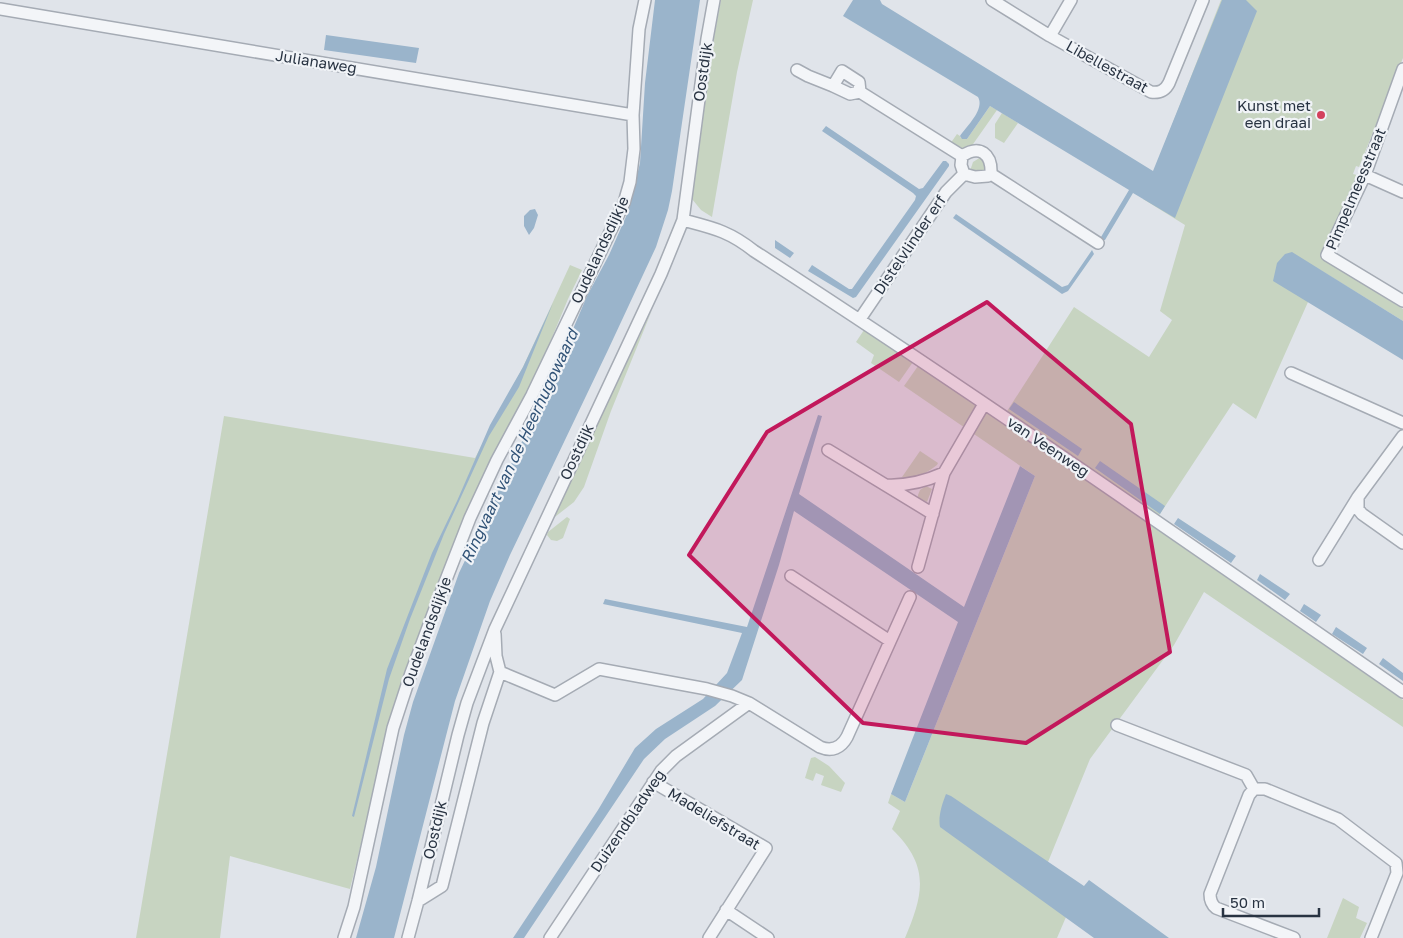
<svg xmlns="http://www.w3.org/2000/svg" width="1403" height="938" font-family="'Golos Text',sans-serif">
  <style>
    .green { fill: #c7d4c1 }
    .water { fill: #9ab4cb }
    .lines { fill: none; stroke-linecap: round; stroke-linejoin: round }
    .minor-casing { stroke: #a5abb4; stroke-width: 14 }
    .minor { stroke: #f3f5f8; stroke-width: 11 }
    .marked { fill: #c2185b; fill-opacity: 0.2; stroke: #c2185b; stroke-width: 4; stroke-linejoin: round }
    .poi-dot { fill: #d3415d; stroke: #f0f3f7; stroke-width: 2 }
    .labels { text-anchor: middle; stroke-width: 4.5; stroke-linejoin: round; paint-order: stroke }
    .street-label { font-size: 15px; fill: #283342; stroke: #f0f3f7 }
    .poi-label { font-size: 15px; fill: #283342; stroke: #f0f3f7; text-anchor: end }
    .water-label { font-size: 16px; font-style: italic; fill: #315377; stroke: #f0f3f7 }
  </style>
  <rect width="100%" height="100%" fill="#e0e4ea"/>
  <!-- green -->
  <path class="green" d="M 721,0 L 753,0 L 737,72 L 712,217 L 701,210 L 692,199 L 714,37 Z
    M 1221,0 L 1403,0 L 1403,58 L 1359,167 L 1356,166 L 1353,174 L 1357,175 L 1321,258 L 1403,309 L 1403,321 L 1317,268 L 1308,302 L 1256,419 L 1233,403 L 1152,526 L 1403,700 L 1403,727 L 1204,592 L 1174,645 L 1090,759 L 1048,862 L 1066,917 L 1057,938 L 905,938 C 924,893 930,866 892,829 L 900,811 L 888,803 L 891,794 L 905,802 L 1035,476 L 904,386 L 918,366 L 1000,422 L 1074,307 L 1149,357 L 1172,320 L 1160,311 L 1185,225 L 1143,199 Z
    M 990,106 L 997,110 L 971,147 L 961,150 L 950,144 L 957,134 L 960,136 L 961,138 L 967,139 Z
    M 1002,113 L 1018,123 L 1004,143 L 995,138 L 995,124 Z
    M 981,157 C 985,160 987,168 984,173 L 970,171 L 973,162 Z
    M 570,265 L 582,270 L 568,299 L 546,352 L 525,395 L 481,479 L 451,555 L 388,732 L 350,889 L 230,856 L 220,938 L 136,938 L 224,416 L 475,458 L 523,367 Z
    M 652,310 L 611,411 L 584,487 L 574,502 L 551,520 Z
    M 864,330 L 913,362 L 899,382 L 871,363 L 874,355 L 856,342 Z
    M 920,451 L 938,463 L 937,465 C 926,474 916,478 902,477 Z
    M 926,486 L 932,489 L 927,502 L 918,498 L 918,495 L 920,490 Z
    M 567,517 L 570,519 L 563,538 L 557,541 L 551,540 L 547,535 L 548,532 Z
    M 815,757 L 829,766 L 845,783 L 841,792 L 821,785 L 824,776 L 816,773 L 813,781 L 805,778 L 811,758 Z
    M 1343,898 L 1359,907 L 1356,918 L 1367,923 L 1360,938 L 1327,938 Z"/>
  <!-- water -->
  <path class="water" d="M 655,0 L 700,0 L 672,191 L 668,210 L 656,247 L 608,350 L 510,555 L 490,601 L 455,701 L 394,938 L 356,938 L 376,867 L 404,735 L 413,702 L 459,573 L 551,381 L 587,296 L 609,255 L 628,212 L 640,163 L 645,83 Z
    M 853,0 L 880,0 L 882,4 L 1153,171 L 1222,0 L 1246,0 L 1257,11 L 1175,218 L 1133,193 L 1105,240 L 1103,240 L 1101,237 L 1129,190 L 990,106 L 967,139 L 962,139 L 960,136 C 967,126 985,109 978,97 L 843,16 Z
    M 326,35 L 419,48 L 416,63 L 324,50 Z
    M 826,126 L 919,189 L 923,188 L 943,161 L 946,161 L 949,164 L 949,166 L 856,297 L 853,298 L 808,271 L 812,265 L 849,289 L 852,289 L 915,200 L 916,196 L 913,193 L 822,131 Z
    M 535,209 L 538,215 L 534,228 L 529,235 L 524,226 L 524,216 L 530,210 Z
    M 956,214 L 1062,287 L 1068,285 L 1092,250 L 1094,254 L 1068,291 L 1062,294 L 953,218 Z
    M 775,240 L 794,253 L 790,258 L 775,248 Z
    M 1292,252 L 1403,321 L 1403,360 L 1273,281 L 1277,263 L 1285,254 Z
    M 553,303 L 519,387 L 489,436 L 444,534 L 410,619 L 389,679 L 354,817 L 352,816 L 387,669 L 432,553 L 457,501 L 490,425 L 523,367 Z
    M 1014,402 L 1082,449 L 1078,456 L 1009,409 Z
    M 818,415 L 822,416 L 799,494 L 964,607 L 1020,466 L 1035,476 L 905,802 L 891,794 L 958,622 L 794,511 L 779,565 L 742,680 L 715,706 L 665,739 L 644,759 L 524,938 L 513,938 L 598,810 L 635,748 L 656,729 L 703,699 L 727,673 L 742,633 L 603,604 L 605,599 L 747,627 Z
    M 1100,461 L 1165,506 L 1160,514 L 1095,468 Z
    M 1178,518 L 1236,556 L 1231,563 L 1174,524 Z
    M 1260,574 L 1290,594 L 1285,600 L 1257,580 Z
    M 1304,604 L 1321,615 L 1316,622 L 1300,611 Z
    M 1336,627 L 1367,648 L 1363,654 L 1332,634 Z
    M 1383,658 L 1403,673 L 1403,681 L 1379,664 Z
    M 946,794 L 951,796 L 1084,886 L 1089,880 L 1169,938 L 1094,938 L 940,827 C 938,817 942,804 946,794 Z"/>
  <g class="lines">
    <!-- minor casing -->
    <g class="minor-casing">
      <path id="minor" d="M 992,0 L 1050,36 L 1151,92 C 1159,93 1165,91 1169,83 L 1203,0
        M 0,9 L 633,115
        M 1050,36 L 1071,0
        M 1403,69 L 1365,175 L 1327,255 L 1403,301
        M 797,70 L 808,76 L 833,86
        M 860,92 L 859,82 L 842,71 L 833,86 L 850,94 L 860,92 L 962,156
        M 991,174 L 1098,243
        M 1365,175 L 1403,192
        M 683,220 C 713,228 729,231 754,251 C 974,393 1188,543 1403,692
        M 860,319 L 946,192 L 964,174 L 961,165 L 962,156 C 980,144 992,154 991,174 L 988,176 L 975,177 L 964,174
        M 1291,373 L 1403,423
        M 828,450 L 933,514
        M 886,485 C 906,486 926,481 944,473
        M 1358,497 L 1358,509 L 1362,514 L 1403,543
        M 1319,560 L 1358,497 L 1403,436
        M 918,567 L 944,473 L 984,404
        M 791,576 L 890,641
        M 495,634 L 496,656 L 500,672 L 555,695 L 599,669 L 707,689 L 732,696 L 749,703 L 820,747 C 832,752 841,748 847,737 L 910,597
        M 1117,725 L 1246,775 L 1254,789
        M 653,782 L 766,848 L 709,938
        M 418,901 L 442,886 L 483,723 L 500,672
        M 726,910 L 768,938
        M 344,938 L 354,907 L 393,728 L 411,673 L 442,590 L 470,518 L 497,460 L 532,395 L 624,203 L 630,182 L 634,149 L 633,115 L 639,29 L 645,0
        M 408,938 L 418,901 L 458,735 L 467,703 L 495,629 L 661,274 L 683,220 L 707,39 L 714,0
        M 550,938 L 661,771 L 676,756 L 749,703
        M 1294,938 L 1216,908 C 1211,904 1210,900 1210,894 L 1249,795 L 1254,789 L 1265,789 L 1338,819 L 1396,863 L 1397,873 L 1371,938"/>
    </g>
    <!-- minor -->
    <use href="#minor" class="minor"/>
  </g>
  <!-- marked area -->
  <path class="marked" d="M 987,302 L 1131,424 L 1170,652 L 1026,743 L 863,723 L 689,555 L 767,432 Z"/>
  <!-- markers -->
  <circle class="poi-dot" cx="1321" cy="115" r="5"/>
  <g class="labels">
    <!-- street labels -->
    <g class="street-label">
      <text transform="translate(316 62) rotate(9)" y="5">Julianaweg</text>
      <text transform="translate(1107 67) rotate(29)" y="5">Libellestraat</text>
      <text transform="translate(703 72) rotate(-82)" y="5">Oostdijk</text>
      <text transform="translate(1356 189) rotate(-67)" y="5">Pimpelmeesstraat</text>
      <text transform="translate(910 245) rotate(-56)" y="5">Distelvlinder erf</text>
      <text transform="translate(600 250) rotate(-65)" y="5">Oudelandsdijkje</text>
      <text transform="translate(1048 447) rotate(34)" y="5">van Veenweg</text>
      <text transform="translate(577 452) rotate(-65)" y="5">Oostdijk</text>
      <text transform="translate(427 632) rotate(-70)" y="5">Oudelandsdijkje</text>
      <text transform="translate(714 819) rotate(31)" y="5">Madeliefstraat</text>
      <text transform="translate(628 821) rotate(-56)" y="5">Duizendbladweg</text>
      <text transform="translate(435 830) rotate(-77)" y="5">Oostdijk</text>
    </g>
    <!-- poi labels -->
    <g class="poi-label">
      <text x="1311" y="111">Kunst met<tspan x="1311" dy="17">een draai</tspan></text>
    </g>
    <!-- water labels -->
    <g class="water-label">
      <text transform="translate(519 446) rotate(-65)" y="6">Ringvaart van de Heerhugowaard</text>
    </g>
  </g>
  <!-- scale -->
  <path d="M1223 908v8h96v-8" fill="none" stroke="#283342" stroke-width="2.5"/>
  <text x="1230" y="908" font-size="15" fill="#283342" stroke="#f0f3f7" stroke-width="4" paint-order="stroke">50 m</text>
</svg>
